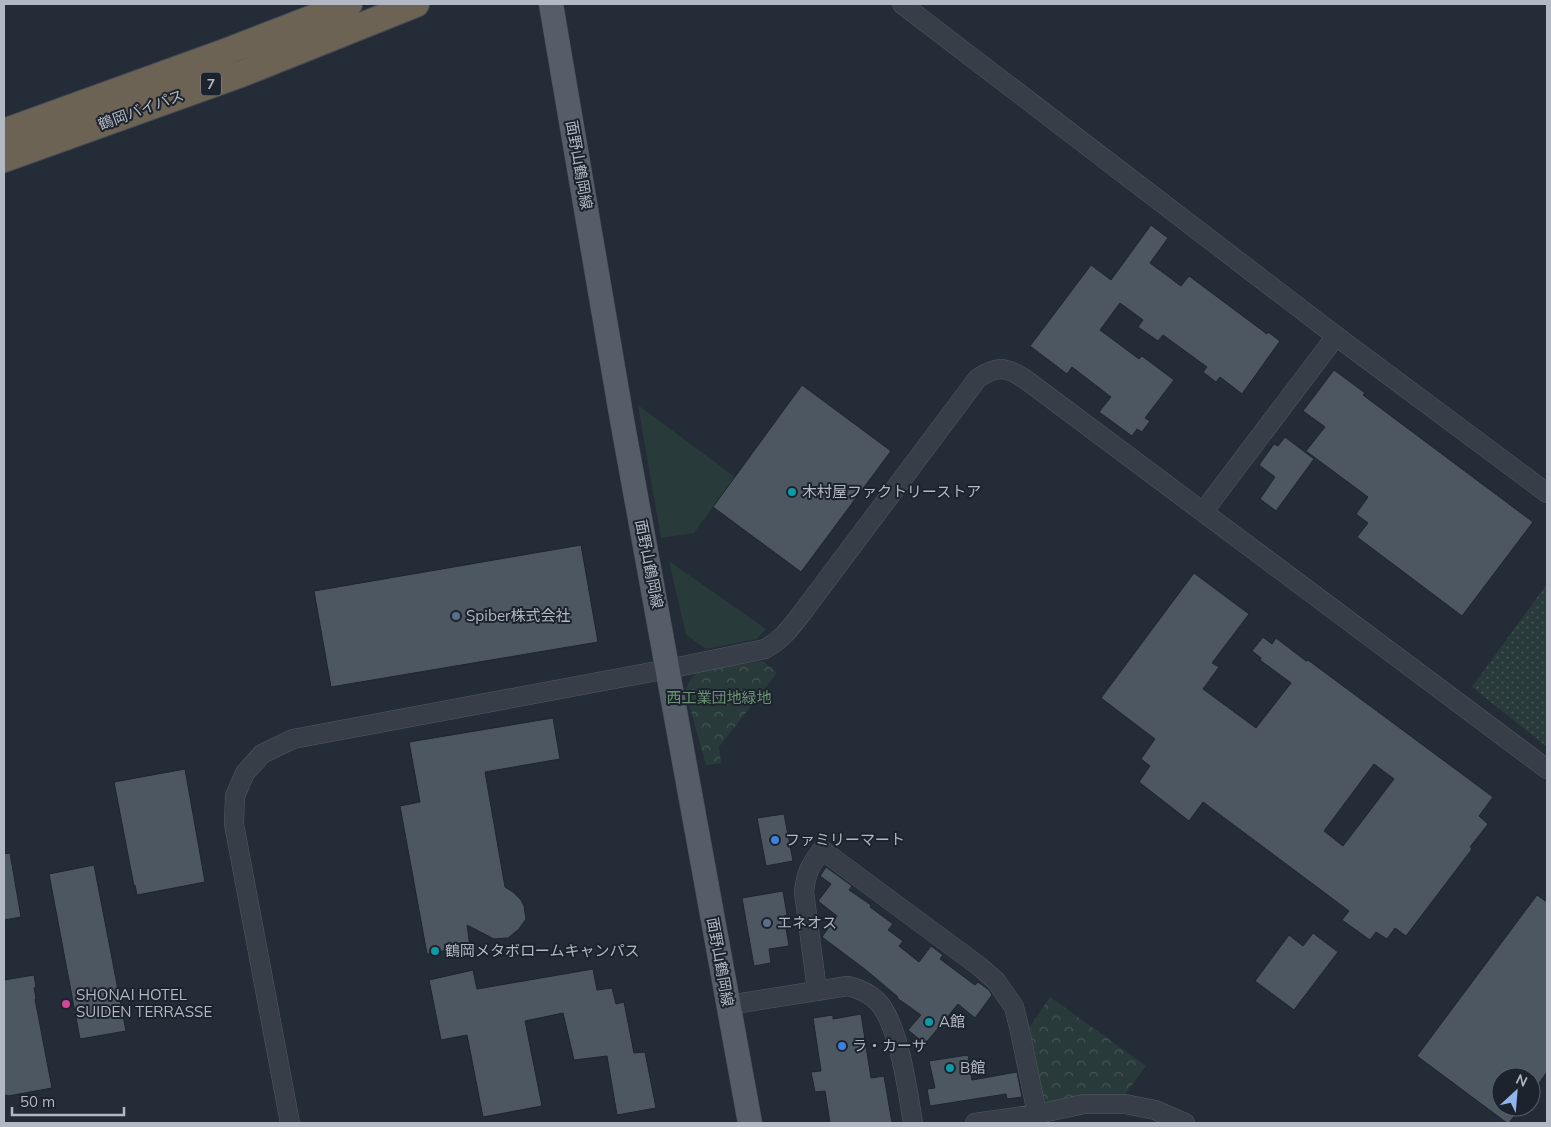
<svg xmlns="http://www.w3.org/2000/svg" width="1551" height="1127" font-family="Mulish,'Noto Sans JP',sans-serif">
  <style>
    .grass { fill: url(#grass-dots) }
    .park { fill: url(#park-crowns) }
    .garden { fill: #293a3a }
    .building { fill: #4c5762; stroke: #1e252e; fill-rule: evenodd }
    .lines { fill: none; stroke-linecap: round; stroke-linejoin: round }
    .minor-casing { stroke: #525962; stroke-width: 20 }
    .major-casing { stroke: #404751; stroke-width: 25 }
    .highway-casing { stroke: #424952; stroke-width: 28 }
    .minor { stroke: #373e48; stroke-width: 19 }
    .major { stroke: #555d68; stroke-width: 24 }
    .highway { stroke: #6d6355; stroke-width: 26 }
    .culture-dot { fill: #0f9aa8; stroke: #1c232c; stroke-width: 2 }
    .service-dot { fill: #5c6f8a; stroke: #1c232c; stroke-width: 2 }
    .shop-dot { fill: #3f7fe0; stroke: #1c232c; stroke-width: 2 }
    .hotel-dot { fill: #d1479c; stroke: #1c232c; stroke-width: 2 }
    .labels { text-anchor: middle; stroke-width: 4; stroke-linejoin: round; paint-order: stroke }
    .shield { fill: #1c232c; stroke: #858c96; stroke-width: 1 }
    .shield-label { font-size: 14px; font-weight: bold; fill: #b2b9c4 }
    .street-label { font-size: 15px; fill: #b2b9c4; stroke: #1c232c }
    .poi-label { font-size: 15px; fill: #b2b9c4; stroke: #1c232c; text-anchor: start }
    .park-label { font-size: 15px; fill: #6c9273; stroke: #1c232c }
  </style>
  <defs>
    <pattern id="grass-dots" width="8" height="8" patternUnits="userSpaceOnUse" patternTransform="scale(1.25)"><rect width="8" height="8" fill="#293a3a"/><path d="M2 2h.1M6 6h.1" fill="none" stroke="#465455" stroke-width="1.8" stroke-linecap="round"/></pattern>
    <pattern id="park-crowns" width="20" height="18" patternUnits="userSpaceOnUse" patternTransform="scale(1.25)"><rect width="20" height="18" fill="#293a3a"/><path d="M2 6a3 3 0 1 1 6 0M12 15a3 3 0 1 1 6 0" fill="none" stroke="#465455"/></pattern>
  </defs>
  <rect width="100%" height="100%" fill="#242c37"/>
  <!-- grass -->
  <path class="grass" d="M 1547,584 L 1547,747 L 1472,687 Z"/>
  <!-- park -->
  <path class="park" d="M 763,661 L 777,673 L 719,747 L 721,763 L 706,765 L 685,690 L 690,680 L 700,670 Z
    M 1050,997 L 1146,1066 L 1123,1097 L 1051,1105 L 1040,1097 L 1029,1028 Z"/>
  <!-- garden -->
  <path class="garden" d="M 638,405 L 735,477 L 694,533 L 661,538 Z
    M 669,561 L 766,629 L 757,639 L 706,649 L 686,635 Z"/>
  <!-- building -->
  <path class="building" d="M 1151,225 L 1168,238 L 1150,263 L 1181,286 L 1189,276 L 1267,334 L 1268,332 L 1280,341 L 1242,394 L 1220,377 L 1216,382 L 1203,372 L 1207,367 L 1163,335 L 1158,341 L 1138,327 L 1143,320 L 1120,303 L 1100,330 L 1139,359 L 1142,356 L 1174,380 L 1145,418 L 1150,421 L 1142,432 L 1137,429 L 1132,436 L 1099,412 L 1111,397 L 1072,367 L 1067,374 L 1030,346 L 1091,265 L 1111,280 Z
    M 1334,370 L 1365,393 L 1363,395 L 1533,522 L 1462,616 L 1357,537 L 1368,523 L 1356,514 L 1368,497 L 1306,451 L 1325,427 L 1303,411 Z
    M 802,385 L 891,451 L 801,572 L 713,507 Z
    M 1285,437 L 1314,459 L 1276,511 L 1260,499 L 1275,477 L 1259,465 L 1274,444 L 1278,446 Z
    M 581,545 L 598,642 L 331,687 L 314,591 Z
    M 1194,573 L 1249,614 L 1212,663 L 1219,667 L 1203,689 L 1256,728 L 1291,683 L 1260,660 L 1261,658 L 1252,651 L 1263,637 L 1272,644 L 1276,638 L 1306,661 L 1308,660 L 1493,797 L 1479,816 L 1488,824 L 1470,847 L 1472,849 L 1406,936 L 1395,928 L 1387,939 L 1376,932 L 1370,940 L 1342,920 L 1349,911 L 1203,802 L 1189,821 L 1139,782 L 1150,766 L 1141,759 L 1155,739 L 1101,698 ZM 1374,764 L 1394,779 L 1343,846 L 1324,831 Z
    M 553,718 L 560,759 L 485,772 L 505,887 L 513,892 L 521,900 L 524,906 L 526,919 L 519,929 L 508,938 L 494,939 L 467,925 L 470,946 L 427,954 L 400,806 L 420,802 L 409,742 Z
    M 185,769 L 205,882 L 137,895 L 135,885 L 134,886 L 114,782 Z
    M 784,814 L 793,861 L 766,866 L 757,818 Z
    M 10,853 L 21,917 L 4,920 L 4,854 Z
    M 94,865 L 126,1031 L 80,1039 L 49,874 Z
    M 826,867 L 852,886 L 849,890 L 871,905 L 870,907 L 893,924 L 888,930 L 903,941 L 899,946 L 919,962 L 931,946 L 943,955 L 940,959 L 975,985 L 978,982 L 989,990 L 992,995 L 975,1018 L 958,1004 L 925,1044 L 908,1030 L 921,1015 L 897,998 L 898,997 L 866,970 L 822,937 L 837,916 L 818,901 L 831,884 L 820,876 Z
    M 783,891 L 787,915 L 784,916 L 789,946 L 769,949 L 771,963 L 754,966 L 742,898 Z
    M 1537,895 L 1547,902 L 1547,1072 L 1531,1094 L 1531,1077 L 1501,1077 L 1501,1107 L 1521,1107 L 1509,1123 L 1507,1123 L 1417,1056 Z
    M 1313,933 L 1338,952 L 1294,1010 L 1255,981 L 1289,935 L 1303,946 Z
    M 593,969 L 597,990 L 612,988 L 616,1004 L 624,1002 L 634,1053 L 645,1052 L 656,1108 L 617,1115 L 607,1056 L 574,1060 L 563,1013 L 525,1021 L 542,1106 L 483,1117 L 467,1035 L 441,1040 L 429,980 L 473,970 L 477,989 Z
    M 34,975 L 36,987 L 34,988 L 36,998 L 35,999 L 52,1088 L 8,1096 L 7,1095 L 4,1096 L 4,980 Z
    M 861,1014 L 871,1078 L 884,1076 L 892,1123 L 830,1123 L 825,1091 L 815,1092 L 811,1072 L 821,1071 L 813,1018 L 833,1015 L 833,1019 Z
    M 968,1055 L 972,1080 L 1017,1072 L 1022,1097 L 1007,1099 L 1006,1094 L 930,1106 L 927,1089 L 935,1088 L 929,1061 Z"/>
  <g class="lines">
    <!-- minor casing -->
    <g class="minor-casing">
      <path id="minor" d="M 902,4 L 1336,336 L 1547,493
        M 1203,512 L 1336,336
        M 817,990 L 804,892 C 806,873 810,865 822,850 L 979,966 L 996,981 L 1014,1007 L 1020,1031 L 1037,1114
        M 728,1005 L 848,986 C 860,989 870,993 878,1002 C 899,1024 908,1093 913,1123
        M 290,1123 L 234,824 L 235,796 L 245,773 L 262,754 L 293,739 L 668,669 L 765,649 C 780,641 788,631 799,617 L 978,378 C 998,366 1005,366 1025,379 L 1547,769
        M 975,1123 L 1037,1114 L 1084,1104 L 1125,1104 L 1155,1110 L 1185,1123"/>
    </g>
    <!-- major casing -->
    <g class="major-casing">
      <path id="major" d="M 551,4 L 622,420 L 750,1123"/>
    </g>
    <!-- highway casing -->
    <g class="highway-casing">
      <path id="highway" d="M 4,132 L 225,52 L 349,4
        M 4,159 L 241,74 L 416,4"/>
    </g>
    <!-- minor -->
    <use href="#minor" class="minor"/>
    <!-- major -->
    <use href="#major" class="major"/>
    <!-- highway -->
    <use href="#highway" class="highway"/>
  </g>
  <!-- markers -->
  <g class="culture-dot">
    <circle cx="792" cy="492" r="5"/>
    <circle cx="435" cy="951" r="5"/>
    <circle cx="929" cy="1022" r="5"/>
    <circle cx="950" cy="1068" r="5"/>
  </g>
  <g class="service-dot">
    <circle cx="456" cy="616" r="5"/>
    <circle cx="767" cy="923" r="5"/>
  </g>
  <g class="shop-dot">
    <circle cx="775" cy="840" r="5"/>
    <circle cx="842" cy="1046" r="5"/>
  </g>
  <circle class="hotel-dot" cx="66" cy="1004" r="5"/>
  <g class="labels">
    <!-- shield labels -->
    <rect class="shield" x="201" y="72.5" width="20" height="23" rx="4"/>
    <g class="shield-label">
      <text x="211" y="89">7</text>
    </g>
    <!-- street labels -->
    <g class="street-label">
      <text transform="translate(141 110) rotate(-20)" y="5">鶴岡バイパス</text>
      <text transform="translate(579 165) rotate(80)" y="5">面野山鶴岡線</text>
      <text transform="translate(649 564) rotate(79)" y="5">面野山鶴岡線</text>
      <text transform="translate(720 962) rotate(80)" y="5">面野山鶴岡線</text>
    </g>
    <!-- poi labels -->
    <g class="poi-label">
      <text x="802" y="497">木村屋ファクトリーストア</text>
      <text x="466" y="621">Spiber株式会社</text>
      <text x="785" y="845">ファミリーマート</text>
      <text x="777" y="928">エネオス</text>
      <text x="445" y="956">鶴岡メタボロームキャンパス</text>
      <text x="76" y="1000">SHONAI HOTEL<tspan x="76" dy="17">SUIDEN TERRASSE</tspan></text>
      <text x="939" y="1027">A館</text>
      <text x="852" y="1051">ラ・カーサ</text>
      <text x="960" y="1073">B館</text>
    </g>
    <!-- park labels -->
    <g class="park-label">
      <text x="719" y="703">西工業団地緑地</text>
    </g>
  </g>
  <!-- border -->
  <rect width="1551" height="1127" fill="none" stroke="#b2b9c4" stroke-width="10"/>
  <!-- north arrow -->
  <g transform="translate(1516 1092) rotate(26)"><circle r="24" fill="#1c232c" stroke="#585f69"/>
  <path d="M0-4L9 19L0 12L-9 19Z" fill="#8fb5ec"/>
  <text y="-8" font-size="14" font-weight="bold" text-anchor="middle" fill="#b2b9c4">N</text>
  </g>
  <!-- scale -->
  <path d="M12 1107v8h112v-8" fill="none" stroke="#b2b9c4" stroke-width="2.5"/>
  <text x="20" y="1107" font-size="15" fill="#b2b9c4" stroke="#1c232c" stroke-width="4" paint-order="stroke">50 m</text>
</svg>
